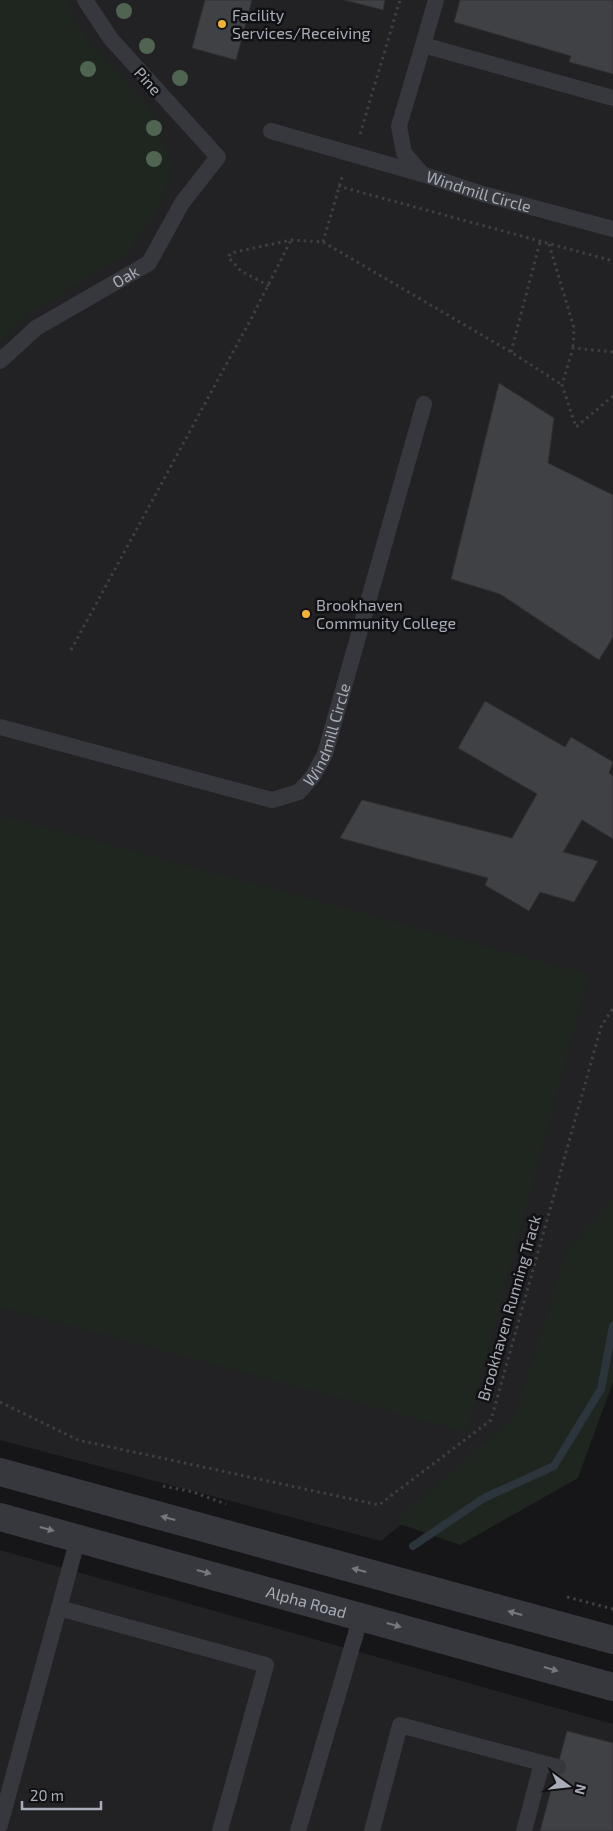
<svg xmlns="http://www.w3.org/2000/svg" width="613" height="1831" font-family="'Exo 2',sans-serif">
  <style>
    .built { fill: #222225 }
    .green { fill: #1e261f }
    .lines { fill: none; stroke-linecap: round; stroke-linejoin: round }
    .stream { stroke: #2c353c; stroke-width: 8 }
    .building { fill: #404145; stroke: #303034 }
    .path { stroke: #3d3f44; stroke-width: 3; stroke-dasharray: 2.5 4; stroke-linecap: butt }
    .service { stroke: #37383d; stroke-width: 16 }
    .tertiary { stroke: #37383d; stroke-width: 28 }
    .tree { fill: #506452 }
    .oneway { fill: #757881 }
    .poi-dot { fill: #f2b134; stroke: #111113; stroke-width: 2 }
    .labels { text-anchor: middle; stroke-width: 5; stroke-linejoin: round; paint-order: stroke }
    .poi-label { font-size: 16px; fill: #a8adb8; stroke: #111113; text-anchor: start }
    .street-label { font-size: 16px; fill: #a8adb8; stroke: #111113 }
  </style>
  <rect width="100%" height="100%" fill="#161618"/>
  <!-- built -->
  <path class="built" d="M 0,0 L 613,0 L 613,1228 L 528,1422 L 381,1541 L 0,1440 Z
    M 0,1550 L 613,1724 L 613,1831 L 0,1831 Z"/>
  <!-- green -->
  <path class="green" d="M 0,0 L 67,0 L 74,23 L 150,109 L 173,168 L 156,214 L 126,254 L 30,314 L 0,341 Z
    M 0,815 L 589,974 L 466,1432 L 0,1307 Z
    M 613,1199 L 613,1382 L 578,1478 L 460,1545 L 394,1522 L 515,1416 L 567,1249 Z"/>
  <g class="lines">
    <!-- stream -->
    <path class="stream" d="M 413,1546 L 484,1498 L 554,1466 L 601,1389 L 613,1326"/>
  </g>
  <!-- building -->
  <path class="building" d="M 205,0 L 252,0 L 236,60 L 192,48 Z
    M 344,0 L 385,0 L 383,10 Z
    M 460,0 L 613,0 L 613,74 L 569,62 L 571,56 L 454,22 Z
    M 499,383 L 554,418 L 548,463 L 613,495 L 613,637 L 599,660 L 500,594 L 451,579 Z
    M 485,701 L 565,747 L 571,737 L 613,762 L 609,773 L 613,776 L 613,839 L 582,820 L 563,852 L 598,861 L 574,902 L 540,892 L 529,911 L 485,885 L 488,878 L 340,838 L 362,800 L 512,838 L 537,794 L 458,748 Z
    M 567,1731 L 613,1743 L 613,1831 L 540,1831 Z"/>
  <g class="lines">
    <!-- path -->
    <path class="path" d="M 360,134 L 400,0
      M 338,186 L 613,261
      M 323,242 L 343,174
      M 549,244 L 574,328 L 573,348
      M 269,286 L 241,271 L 228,257 L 231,253 L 291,240 L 323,242 L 511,352 L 562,385
      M 511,352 L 540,242
      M 613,352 L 573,348 L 562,385 L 576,427 L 613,396
      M 71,650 L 252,317 L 291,240
      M 0,1402 L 78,1440 L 379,1505 L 491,1420 L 601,1027 L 613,1008
      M 163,1486 L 193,1492 L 226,1504
      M 567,1597 L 613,1609"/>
    <!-- service -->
    <g class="service">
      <path d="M 436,0 L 423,45 L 613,98"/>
      <path id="s1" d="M 423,45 L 399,126 L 404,153 L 422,174 L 483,194 L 613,229"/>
      <path d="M 271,131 L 422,174"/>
      <path id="s2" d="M 0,361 L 36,328 L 149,263 L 182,203 L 218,157 L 111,39 L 85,0"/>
      <path id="s3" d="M 0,727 L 272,800 L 299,792 L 313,776 L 325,754 L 424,404"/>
      <path d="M 59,1608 L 266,1665 L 220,1831"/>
      <path d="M 542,1763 L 558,1767"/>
      <path d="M 0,1825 L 78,1538"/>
      <path d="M 298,1831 L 361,1616"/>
      <path d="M 372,1831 L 400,1725 L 542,1763 L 524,1831"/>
    </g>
    <!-- tertiary -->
    <g class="tertiary">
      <path d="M 0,1472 L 613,1640"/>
      <path id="s4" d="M 0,1517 L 613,1687"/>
    </g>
  </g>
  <!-- trees -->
  <g class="tree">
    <circle cx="124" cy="11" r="8"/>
    <circle cx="147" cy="46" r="8"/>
    <circle cx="88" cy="69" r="8"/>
    <circle cx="180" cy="78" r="8"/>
    <circle cx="154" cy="128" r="8"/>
    <circle cx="154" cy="159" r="8"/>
  </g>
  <!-- one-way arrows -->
  <defs><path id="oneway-solid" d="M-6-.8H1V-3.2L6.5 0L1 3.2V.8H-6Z" transform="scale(1.25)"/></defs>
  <g class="oneway">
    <use href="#oneway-solid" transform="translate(168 1518) rotate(-165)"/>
    <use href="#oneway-solid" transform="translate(47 1529) rotate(15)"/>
    <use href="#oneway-solid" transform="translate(359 1570) rotate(-165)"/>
    <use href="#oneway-solid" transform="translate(204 1572) rotate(15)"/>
    <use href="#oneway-solid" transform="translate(515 1613) rotate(-165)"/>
    <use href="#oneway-solid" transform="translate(394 1625) rotate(16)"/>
    <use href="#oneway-solid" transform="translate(551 1669) rotate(16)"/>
  </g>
  <!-- markers -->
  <g class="poi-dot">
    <circle cx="222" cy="24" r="5"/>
    <circle cx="306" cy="614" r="5"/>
  </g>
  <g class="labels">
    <!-- poi labels -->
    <g class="poi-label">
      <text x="232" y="21">Facility<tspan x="232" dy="18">Services/Receiving</tspan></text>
      <text x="316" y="611">Brookhaven<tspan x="316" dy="18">Community College</tspan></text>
    </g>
    <!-- street labels -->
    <g class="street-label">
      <text transform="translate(148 81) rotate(48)" y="6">Pine</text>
      <text dy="6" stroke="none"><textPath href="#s1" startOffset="199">Windmill Circle</textPath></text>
      <text dy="6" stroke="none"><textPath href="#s2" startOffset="152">Oak</textPath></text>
      <text dy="6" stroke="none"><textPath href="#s3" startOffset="375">Windmill Circle</textPath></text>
      <text transform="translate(509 1308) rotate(-74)" y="6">Brookhaven Running Track</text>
      <text dy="6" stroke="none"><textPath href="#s4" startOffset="318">Alpha Road</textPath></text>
    </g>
  </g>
  <!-- north arrow -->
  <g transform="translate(568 1786) rotate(105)" stroke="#111113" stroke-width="4" paint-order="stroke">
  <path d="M0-4L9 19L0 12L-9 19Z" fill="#a8adb8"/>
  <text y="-8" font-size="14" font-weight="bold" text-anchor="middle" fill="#a8adb8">N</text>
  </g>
  <!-- scale -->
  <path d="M22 1801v8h79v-8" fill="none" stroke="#a8adb8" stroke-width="2.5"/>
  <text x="30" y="1801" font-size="15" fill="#a8adb8" stroke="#111113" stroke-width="4" paint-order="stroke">20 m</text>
</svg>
